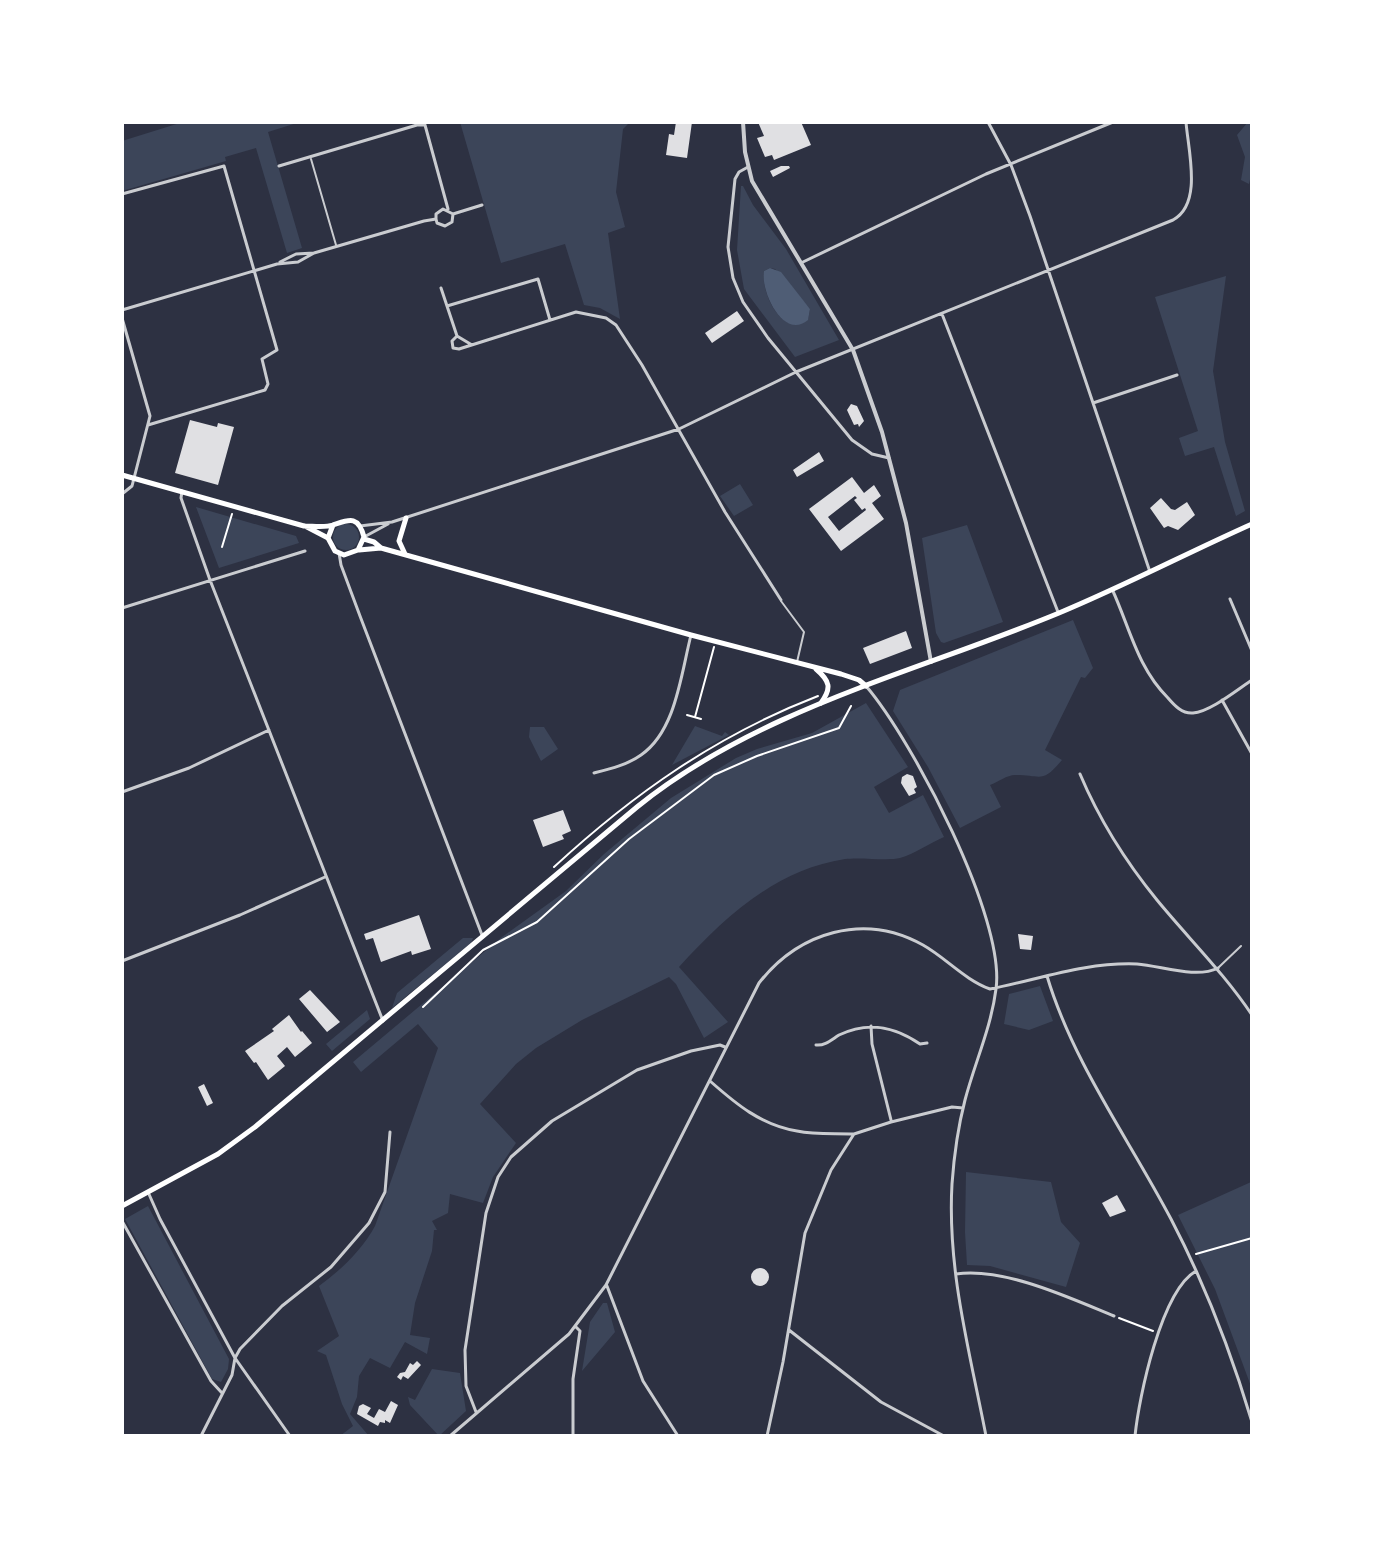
<svg xmlns="http://www.w3.org/2000/svg" width="1374" height="1558" font-family="Cabin,sans-serif">
  <style>
    .green { fill: #3c4559; fill-rule: evenodd }
    .water { fill: #4f5d75 }
    .building { fill: #e0e0e3; fill-rule: evenodd }
    .lines { fill: none; stroke-linecap: round; stroke-linejoin: round }
    .path { stroke: #fff; stroke-width: 2 }
    .service { stroke: #caccd0; stroke-width: 2 }
    .minor { stroke: #caccd0; stroke-width: 3 }
    .tertiary { stroke: #caccd0; stroke-width: 4 }
    .secondary { stroke: #fff; stroke-width: 5 }
    .primary { stroke: #fff; stroke-width: 5 }
  </style>
  <rect width="100%" height="100%" fill="#2d3142"/>
  <!-- green -->
  <path class="green" d="M 183,122 L 300,122 L 268,132 L 302,248 L 287,253 L 256,148 L 225,157 L 226,161 L 122,191 L 122,141 Z
    M 460,122 L 630,122 L 623,129 L 616,192 L 625,227 L 608,233 L 620,319 L 600,308 L 584,305 L 565,244 L 501,263 Z
    M 1248,122 L 1252,122 L 1252,171 L 1249,184 L 1241,180 L 1245,157 L 1237,135 Z
    M 741,186 L 743,186 L 753,205 L 786,249 L 839,340 L 795,357 L 744,289 L 737,250 ZM 770,268 L 775,269 L 810,309 L 808,319 C 783,341 760,291 764,271 Z
    M 1226,276 L 1213,371 L 1225,442 L 1245,511 L 1236,516 L 1214,447 L 1185,456 L 1179,438 L 1198,431 L 1155,297 Z
    M 740,484 L 753,505 L 734,516 L 720,496 Z
    M 196,507 L 296,536 L 299,543 L 219,568 Z
    M333 537a13 13 0 1 1 26 0a13 13 0 1 1-26 0Z
    M 967,525 L 1003,622 L 944,643 L 941,642 L 936,633 L 922,538 Z
    M 1073,620 L 1093,668 L 1085,678 L 1081,677 L 1045,750 L 1062,760 C 1042,784 1042,775 1015,775 C 1007,775 998,782 990,785 L 1001,807 L 960,828 L 928,767 L 893,711 L 900,690 Z
    M 866,703 L 908,767 L 874,787 L 889,813 L 923,795 L 944,837 C 930,843 914,854 900,858 C 888,861 861,857 845,859 C 775,870 725,917 679,967 L 728,1022 L 704,1038 L 676,984 L 669,977 L 582,1020 L 536,1048 L 516,1064 L 480,1104 L 516,1143 L 493,1177 L 483,1203 L 450,1194 L 448,1213 L 432,1221 L 437,1230 L 434,1230 L 432,1251 L 415,1303 L 410,1335 L 430,1338 L 427,1354 L 405,1342 L 390,1368 L 370,1358 L 359,1376 L 357,1397 L 350,1414 L 369,1436 L 340,1436 L 353,1426 L 342,1404 L 326,1355 L 317,1351 L 339,1336 L 319,1286 C 341,1270 362,1250 375,1226 L 438,1048 L 418,1024 L 361,1072 L 353,1062 L 502,937 L 566,891 L 604,854 L 671,798 L 736,758 L 757,749 L 812,733 Z
    M 695,726 L 722,736 L 725,732 L 729,735 L 672,765 Z
    M 530,727 L 544,727 L 558,749 L 541,761 L 529,737 Z
    M 463,938 L 473,938 L 471,943 L 392,1008 L 397,993 Z
    M 1040,986 L 1053,1021 L 1029,1030 L 1004,1024 L 1009,994 Z
    M 367,1010 L 370,1019 L 332,1051 L 326,1044 Z
    M 966,1172 L 1051,1182 L 1061,1222 L 1080,1243 L 1066,1287 L 990,1266 L 967,1265 L 965,1232 Z
    M 1251,1182 L 1252,1183 L 1252,1389 L 1215,1289 L 1178,1215 Z
    M 148,1206 L 229,1359 L 228,1369 L 221,1382 L 212,1379 L 125,1219 Z
    M 603,1303 L 607,1303 L 615,1332 L 582,1371 L 590,1322 Z
    M 432,1369 L 460,1373 L 466,1411 L 439,1436 L 410,1405 L 408,1397 L 415,1400 Z"/>
  <!-- water -->
  <path class="water" d="M 770,268 L 781,272 L 810,309 L 808,320 C 783,341 760,290 764,271 Z"/>
  <!-- building -->
  <path class="building" d="M 676,122 L 692,122 L 687,158 L 666,155 L 669,134 L 674,135 Z
    M 758,122 L 801,122 L 811,145 L 774,160 L 772,155 L 765,157 L 757,138 L 764,136 Z
    M 781,166 L 789,166 L 790,168 L 773,177 L 770,171 Z
    M 737,311 L 744,321 L 712,343 L 705,333 Z
    M 851,404 L 857,406 L 864,421 L 859,427 L 858,424 L 854,425 L 847,410 Z
    M 190,420 L 217,427 L 218,423 L 234,427 L 218,485 L 175,473 Z
    M 819,452 L 824,461 L 797,477 L 793,470 Z
    M 852,477 L 864,493 L 874,485 L 881,496 L 872,503 L 884,519 L 841,551 L 809,509 ZM 855,496 L 857,498 L 854,500 L 862,510 L 865,508 L 866,510 L 839,531 L 828,517 Z
    M 1161,498 L 1171,509 L 1175,510 L 1187,502 L 1195,515 L 1178,530 L 1168,526 L 1164,528 L 1150,508 Z
    M 906,631 L 912,648 L 870,664 L 863,648 Z
    M 907,774 L 913,776 L 917,787 L 914,789 L 916,793 L 909,796 L 901,783 L 902,777 Z
    M 563,810 L 571,831 L 562,835 L 564,839 L 543,847 L 533,820 Z
    M 419,915 L 431,949 L 412,955 L 411,951 L 381,962 L 373,938 L 366,940 L 364,934 Z
    M 1018,934 L 1033,936 L 1031,950 L 1020,949 Z
    M 310,990 L 340,1022 L 327,1032 L 299,999 Z
    M 289,1015 L 301,1032 L 302,1031 L 312,1043 L 295,1057 L 287,1047 L 277,1056 L 285,1066 L 268,1080 L 256,1062 L 254,1063 L 245,1051 L 274,1031 L 272,1029 Z
    M 204,1084 L 213,1103 L 207,1106 L 198,1087 Z
    M 1117,1195 L 1126,1211 L 1110,1217 L 1102,1203 Z
    M751 1277a9 9 0 1 1 18 0a9 9 0 1 1-18 0Z
    M 417,1361 L 421,1365 L 408,1379 L 403,1376 L 401,1380 L 397,1377 L 400,1373 L 405,1372 L 410,1363 L 413,1365 Z
    M 391,1401 L 398,1405 L 390,1423 L 385,1420 L 385,1423 L 380,1422 L 378,1426 L 357,1414 L 359,1406 L 363,1404 L 371,1408 L 367,1414 L 374,1418 L 379,1409 L 385,1412 Z"/>
  <g class="lines">
    <!-- path -->
    <path class="path" d="M 222,547 L 232,514
      M 687,715 L 701,719
      M 695,717 L 714,647
      M 554,867 C 633,794 717,735 818,696
      M 423,1007 L 483,950 L 537,922 L 629,839 L 714,775 L 757,756 L 839,728 L 851,706
      M 1196,1254 L 1252,1238
      M 1119,1318 L 1153,1331"/>
    <!-- service -->
    <path class="service" d="M 311,159 L 336,245
      M 781,601 L 804,632 L 797,662
      M 1219,967 L 1241,946"/>
    <!-- minor -->
    <path class="minor" d="M 988,122 L 1011,165 L 1030,216 L 1150,572
      M 279,166 L 417,125 L 425,125 L 448,209
      M 748,167 L 739,172 L 735,179 L 728,247 L 733,278 L 743,302 L 768,338 L 852,440 L 872,454 L 889,458
      M 122,194 L 224,166 L 277,350 L 262,359 L 268,384 L 265,390 L 148,425
      M 453,214 L 482,205
      M 280,262 L 296,254 L 314,253
      M 803,262 L 986,174 L 1113,122
      M 441,288 L 457,336
      M 447,306 L 538,279 L 550,320
      M 122,310 L 277,264 L 298,262 L 314,253 L 424,221 L 436,219 L 437,223 L 445,226 L 452,222 L 453,214 L 443,209 L 436,214 L 436,219
      M 942,314 L 1058,612
      M 122,318 L 150,416 L 132,486 L 122,494
      M 472,345 L 457,336 L 452,341 L 453,348 L 459,349 L 576,312 L 606,318 L 616,325 L 642,365 L 725,512 L 781,600
      M 1093,403 L 1177,375
      M 182,491 L 181,498 L 210,580 L 383,1021
      M 360,526 L 392,522 L 679,429 L 796,372 L 1173,220 C 1203,204 1188,150 1186,122
      M 364,537 L 388,524
      M 339,553 L 341,565 L 360,616 L 482,935
      M 1112,589 C 1130,628 1137,667 1168,698 C 1174,705 1182,714 1193,713 C 1210,712 1238,689 1252,680
      M 1230,599 L 1252,651
      M 122,608 L 305,551
      M 866,686 C 913,741 1006,919 996,989 C 991,1028 975,1062 965,1100 C 958,1127 954,1156 952,1184 C 947,1270 970,1353 986,1436
      M 1222,700 L 1252,754
      M 594,773 C 610,769 627,765 641,755 C 676,731 681,674 691,635
      M 1080,774 C 1099,819 1126,862 1157,900 C 1189,939 1224,973 1252,1015
      M 122,792 L 189,768 L 269,730
      M 122,961 L 240,915 L 325,877
      M 1047,976 C 1073,1063 1129,1139 1171,1219 C 1205,1284 1231,1352 1252,1422
      M 871,1026 L 872,1044 L 891,1120
      M 816,1045 C 825,1046 831,1040 839,1035 C 868,1021 894,1026 920,1044 L 927,1043
      M 710,1081 C 736,1104 761,1125 797,1131 C 816,1135 835,1133 854,1134
      M 148,1192 L 160,1219 L 235,1358 L 290,1436
      M 122,1221 L 211,1381 L 222,1393
      M 956,1274 C 1004,1267 1070,1298 1114,1316
      M 607,1286 L 643,1381 L 678,1436
      M 789,1330 L 881,1402 L 944,1436
      M 476,1412 L 466,1386 L 465,1350 L 486,1213 L 498,1177 L 511,1157 L 552,1121 L 637,1070 L 691,1051 L 720,1045 L 725,1047
      M 201,1436 L 232,1375 L 235,1358 L 240,1349 L 282,1306 L 331,1267 L 369,1223 L 385,1192 L 390,1132
      M 450,1436 L 569,1334 L 606,1285 L 759,983 C 799,932 864,912 923,945 C 946,958 965,980 990,989 C 1040,979 1086,962 1137,964 C 1162,966 1196,979 1218,968
      M 573,1436 L 573,1379 L 580,1331 L 576,1327
      M 767,1436 L 783,1362 L 805,1233 L 831,1170 L 854,1134 L 891,1122 L 952,1107 L 963,1108
      M 1135,1436 C 1139,1397 1161,1291 1196,1271"/>
    <!-- tertiary -->
    <path class="tertiary" d="M 743,122 L 745,152 L 752,181 L 853,350 L 882,432 L 906,523 L 931,662"/>
    <!-- secondary -->
    <path class="secondary" d="M 122,475 L 304,526 C 313,526 325,528 333,525 C 348,520 358,514 364,537 L 358,550 L 344,555 L 335,551 L 328,538 L 333,525
      M 305,526 L 328,538
      M 364,539 L 374,542 L 381,548 L 691,635 L 841,674 L 859,680 L 866,686
      M 359,550 L 381,548
      M 405,554 L 399,541 L 406,518
      M 816,669 C 830,681 832,688 821,703"/>
    <!-- primary -->
    <path class="primary" d="M 122,1206 L 218,1154 L 255,1127 L 637,807 C 758,709 917,672 1059,613 C 1124,586 1187,553 1252,524"/>
  </g>
  <!-- border -->
  <rect width="1374" height="1558" fill="none" stroke="#ffffff" stroke-width="248"/>
</svg>
